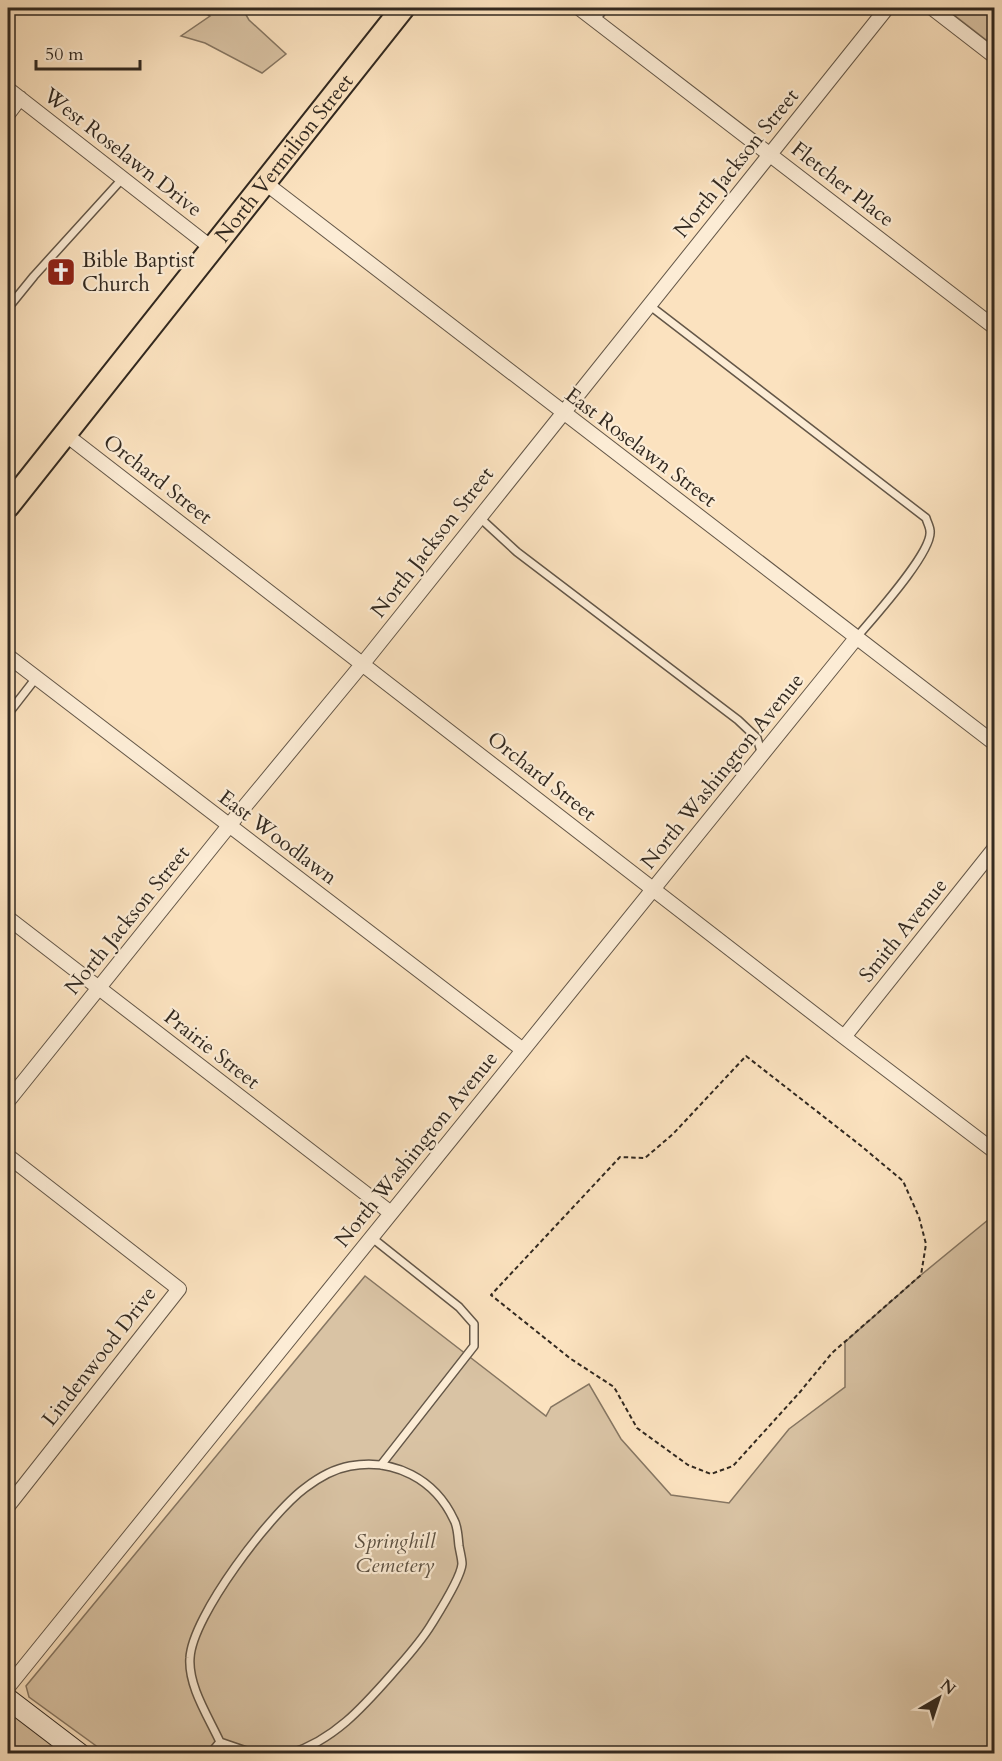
<svg xmlns="http://www.w3.org/2000/svg" width="1002" height="1761" font-family="Cardo,serif">
  <style>
    .green { fill: #d9c3a4; stroke: #867662; stroke-width: 1.5 }
    .lines { fill: none; stroke-linecap: round; stroke-linejoin: round }
    .service-casing { stroke: #645748; stroke-width: 10 }
    .minor-casing { stroke: #645748; stroke-width: 16 }
    .secondary-casing { stroke: #322920; stroke-width: 22 }
    .primary-casing { stroke: #322920; stroke-width: 26 }
    .path { stroke: #322920; stroke-width: 2; stroke-dasharray: 4.5 3; stroke-linecap: butt }
    .service { stroke: #fcecd5; stroke-width: 7 }
    .minor { stroke: #fcecd5; stroke-width: 14 }
    .secondary { stroke: #fcecd5; stroke-width: 20 }
    .primary { stroke: #fbe2bf; stroke-width: 22 }
    .labels { text-anchor: middle; stroke-width: 4.5; stroke-linejoin: round; paint-order: stroke }
    .street-label { font-size: 21px; fill: #322920; stroke: #fcecd5 }
    .poi-label { font-size: 21px; fill: #322920; stroke: #fcecd5; text-anchor: start }
    .park-label { font-size: 21px; font-style: italic; fill: #5c5041; stroke: #fcecd5 }
  </style>
  <rect width="100%" height="100%" fill="#fbe2bf"/>
  <filter id="stains"><feTurbulence type="fractalNoise" baseFrequency=".00333" numOctaves="4"/><feColorMatrix values="0 0 0 0 .2 0 0 0 0 .09 0 0 0 0 .02 0 0 0 .5 -.17"/></filter>
  <radialGradient id="worn" r=".72"><stop offset=".6" stop-color="#630" stop-opacity="0"/><stop offset="1" stop-color="#630" stop-opacity=".3"/></radialGradient>
  <!-- green -->
  <path class="green" d="M 197,8 L 242,8 L 249,20 L 286,54 L 262,73 L 205,43 L 181,36 L 210,16 Z
    M 945,8 L 994,8 L 994,46 Z
    M 994,1215 L 994,1753 L 106,1753 L 29,1697 L 26,1686 L 365,1276 L 546,1416 L 551,1407 L 589,1384 L 621,1439 L 671,1495 L 729,1503 L 789,1429 L 845,1387 L 845,1342 L 921,1275 Z
    M 8,1711 L 64,1753 L 8,1753 Z"/>
  <g class="lines">
    <!-- service casing -->
    <g class="service-casing">
      <path id="service" d="M 595,20 L 605,8
        M 649,305 L 926,518 C 927,522 930,527 930,531 C 933,552 872,619 857,637
        M 8,308 L 34,276 L 123,178
        M 479,517 L 517,552 L 738,720 L 757,738 L 762,755
        M 8,714 L 36,678
        M 371,1237 L 459,1307 L 474,1324 L 474,1346 L 381,1465
        M 210,1754 L 220,1742
        M 255,1754 L 220,1742 C 208,1716 188,1686 190,1658 C 192,1616 271,1513 305,1488 C 318,1478 333,1469 350,1466 C 394,1458 435,1479 454,1520 C 458,1527 458,1538 459,1546 C 460,1552 462,1559 462,1564 C 461,1578 439,1612 431,1625 C 420,1643 406,1658 392,1674 C 363,1707 333,1741 289,1754"/>
    </g>
    <!-- minor casing -->
    <g class="minor-casing">
      <path id="minor" d="M 579,8 L 994,327
        M 932,8 L 994,56
        M 8,89 L 213,249
        M 8,114 L 20,98
        M 264,182 L 994,743
        M 65,434 L 844,1037 L 994,1151
        M 8,656 L 523,1050
        M 8,918 L 391,1213
        M 844,1037 L 994,849
        M 8,1101 L 236,817 L 369,656 L 887,8
        M 8,1156 L 179,1289 L 8,1506
        M 8,1687 L 857,637"/>
    </g>
    <!-- secondary casing -->
    <g class="secondary-casing">
      <path id="secondary" d="M 8,1699 L 80,1754"/>
    </g>
    <!-- primary casing -->
    <g class="primary-casing">
      <g id="primary">
        <path id="s1" d="M 8,506 L 403,8"/>
      </g>
    </g>
    <!-- path -->
    <path class="path" d="M 746,1056 L 860,1145 L 903,1181 L 919,1217 L 926,1244 L 921,1275 L 832,1353 L 800,1392 L 733,1466 L 711,1474 L 688,1465 L 637,1428 L 614,1387 L 571,1359 L 491,1295 L 620,1157 L 645,1158 L 673,1134 Z"/>
    <!-- service -->
    <use href="#service" class="service"/>
    <!-- minor -->
    <use href="#minor" class="minor"/>
    <!-- secondary -->
    <use href="#secondary" class="secondary"/>
    <!-- primary -->
    <use href="#primary" class="primary"/>
  </g>
  <!-- icons -->
  <defs>
    <g id="church-square" transform="scale(1.5)"><rect x="-9" y="-9" width="18" height="18" rx="4" fill="#8f2418" stroke="#fcecd5"/><path d="M-1.2-6h2.4v3.5h3.3v2.4h-3.3V6h-2.4V-.1h-3.3v-2.4h3.3Z" fill="#fff"/></g>
  </defs>
  <g fill-rule="evenodd">
    <use href="#church-square" x="61" y="272"/>
  </g>
  <g class="labels">
    <!-- street labels -->
    <g class="street-label">
      <text transform="translate(123 152) rotate(38)" y="7">West Roselawn Drive</text>
      <text dy="7" stroke="none"><textPath href="#s1" startOffset="444">North Vermilion Street</textPath></text>
      <text transform="translate(736 163) rotate(-51)" y="7">North Jackson Street</text>
      <text transform="translate(843 184) rotate(38)" y="7">Fletcher Place</text>
      <text transform="translate(641 447) rotate(37)" y="7">East Roselawn Street</text>
      <text transform="translate(158 479) rotate(38)" y="7">Orchard Street</text>
      <text transform="translate(432 542) rotate(-52)" y="7">North Jackson Street</text>
      <text transform="translate(722 771) rotate(-51)" y="7">North Washington Avenue</text>
      <text transform="translate(542 776) rotate(38)" y="7">Orchard Street</text>
      <text transform="translate(278 837) rotate(37)" y="7">East Woodlawn</text>
      <text transform="translate(127 920) rotate(-51)" y="7">North Jackson Street</text>
      <text transform="translate(903 930) rotate(-51)" y="7">Smith Avenue</text>
      <text transform="translate(212 1049) rotate(38)" y="7">Prairie Street</text>
      <text transform="translate(416 1149) rotate(-51)" y="7">North Washington Avenue</text>
      <text transform="translate(99 1356) rotate(-52)" y="7">Lindenwood Drive</text>
    </g>
    <!-- poi labels -->
    <g class="poi-label">
      <text x="82" y="267">Bible Baptist<tspan x="82" dy="24">Church</tspan></text>
    </g>
    <!-- park labels -->
    <g class="park-label">
      <text x="395" y="1548">Springhill<tspan x="395" dy="24">Cemetery</tspan></text>
    </g>
  </g>
  <!-- margin -->
  <rect width="1002" height="1761" fill="none" stroke="#fbe2bf" stroke-width="30"/>
  <rect x="9" y="9" width="984" height="1743" fill="none" stroke="#322920" stroke-width="3"/>
  <rect x="15" y="15" width="972" height="1731" fill="none" stroke="#322920" stroke-width="1.5"/>
  <!-- north arrow -->
  <g transform="translate(939 1698) rotate(39)" stroke="#fcecd5" stroke-width="4.5" paint-order="stroke">
  <path d="M0-4.5L10 22L0 15L-10 22Z" fill="#322920"/>
  <text y="-9" font-size="16" font-weight="bold" text-anchor="middle" fill="#322920">N</text>
  </g>
  <!-- scale -->
  <path d="M36 60v9h104v-9" fill="none" stroke="#322920" stroke-width="3"/>
  <text x="45" y="60" font-size="18" fill="#322920" stroke="#fcecd5" stroke-width="4.5" paint-order="stroke">50 m</text>
  <rect width="100%" height="100%" filter="url(#stains)"/>
  <rect width="100%" height="100%" fill="url(#worn)"/>
</svg>
